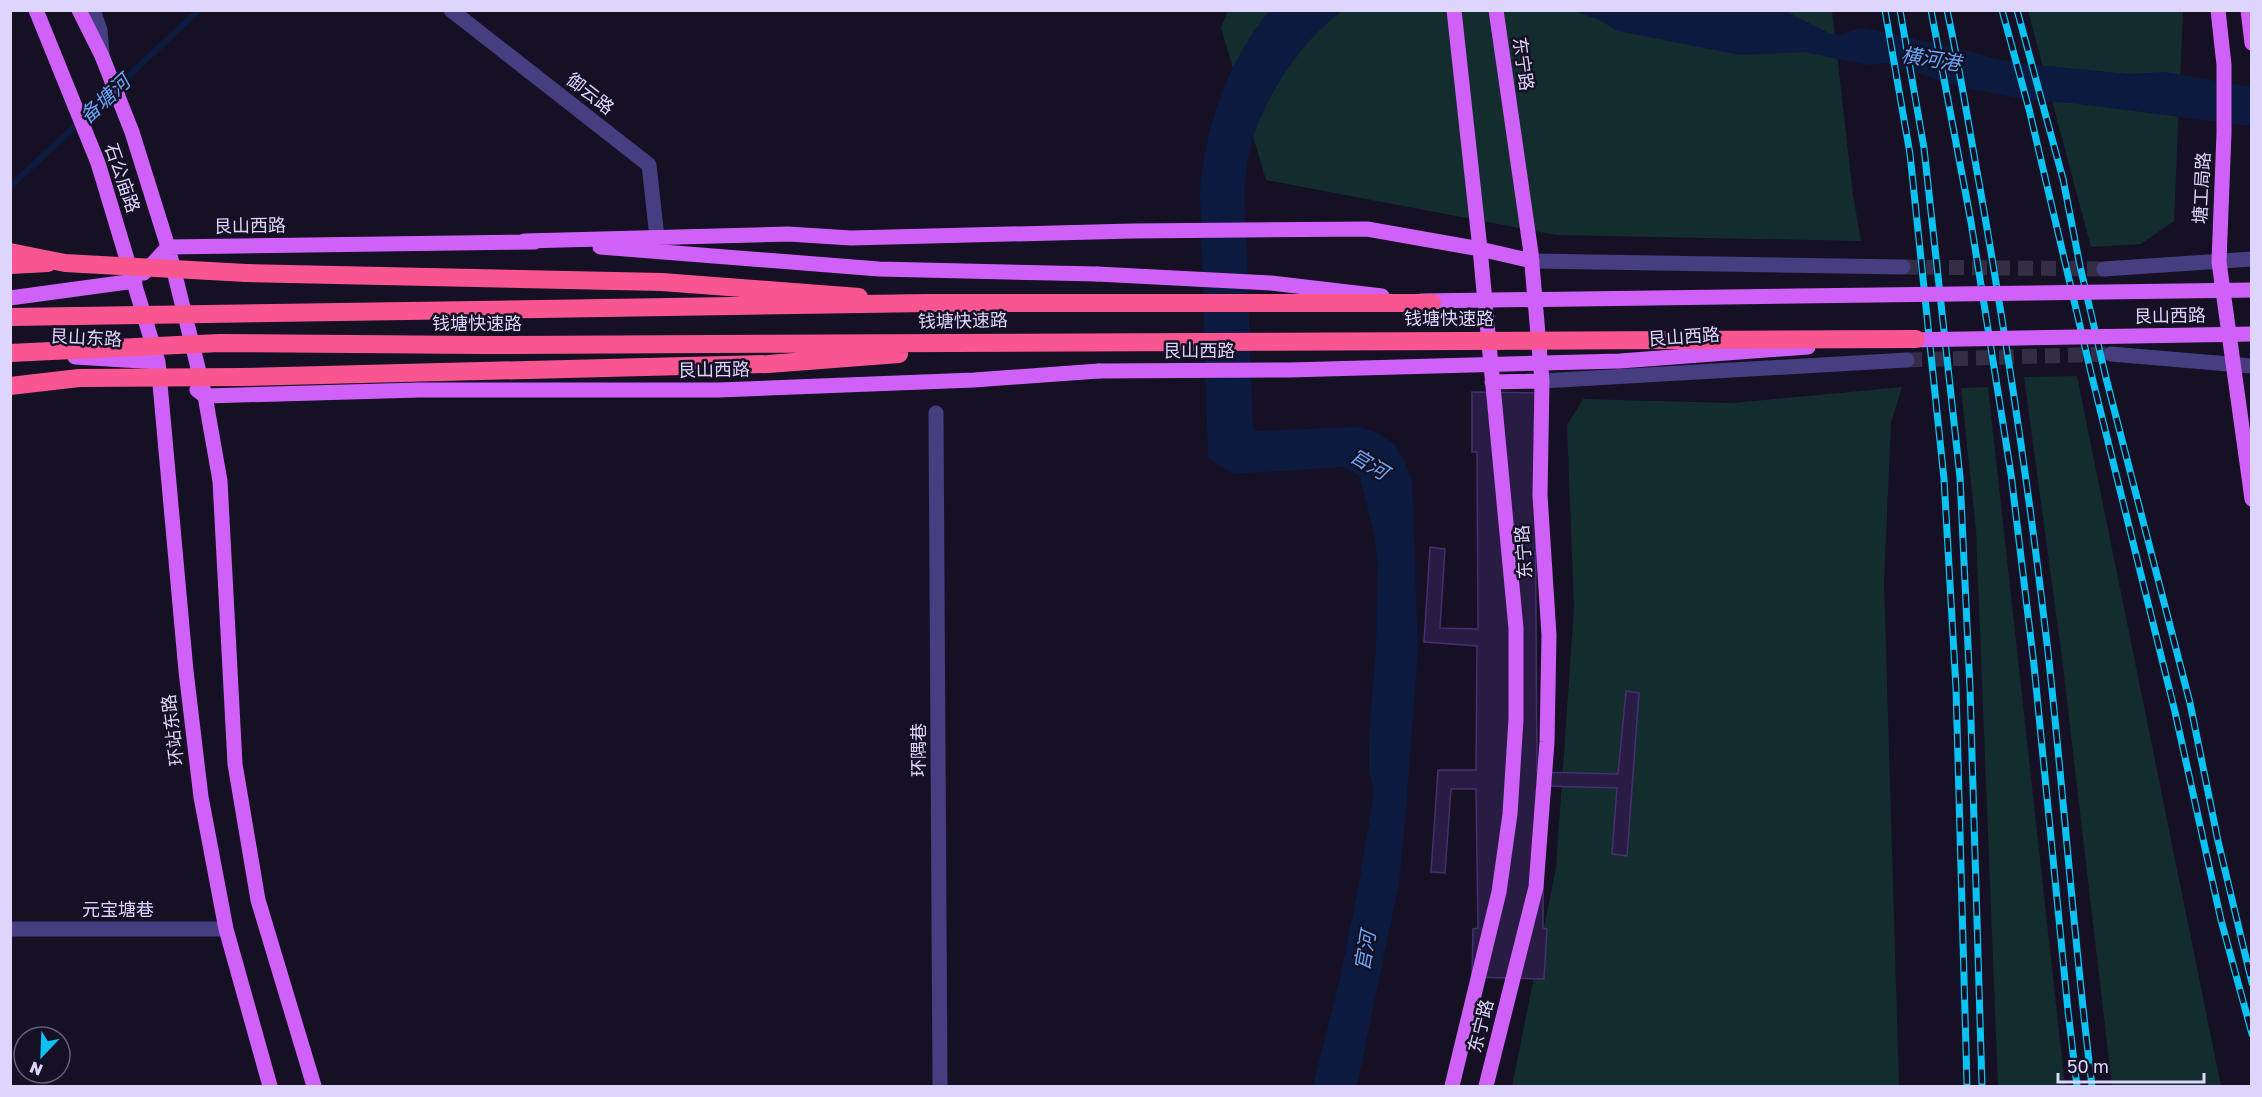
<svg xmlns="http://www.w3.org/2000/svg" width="2262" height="1097" font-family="'Golos Text','Noto Sans SC',sans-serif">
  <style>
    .green { fill: #132c2e }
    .water { fill: #0c1a40 }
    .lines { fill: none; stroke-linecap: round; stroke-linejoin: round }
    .stream { stroke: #0c1a40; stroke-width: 6 }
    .building { fill: #291c44; stroke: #43306f; stroke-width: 1.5 }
    .minor-tunnel { stroke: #332e45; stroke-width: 15; stroke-dasharray: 15 8; stroke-linecap: butt }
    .minor { stroke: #473d81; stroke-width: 15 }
    .major { stroke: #d061f8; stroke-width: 15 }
    .highway { stroke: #f85591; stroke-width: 18 }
    .rail-casing { stroke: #0bc3f3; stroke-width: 7 }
    .rail { stroke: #151024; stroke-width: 4.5; stroke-dasharray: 14; stroke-linecap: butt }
    .major-bridge { stroke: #d061f8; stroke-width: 15 }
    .highway-bridge { stroke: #f85591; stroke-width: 18 }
    .labels { text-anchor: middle; stroke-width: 5; stroke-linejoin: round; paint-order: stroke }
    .street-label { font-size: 18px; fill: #ded5fd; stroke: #151024 }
    .water-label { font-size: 20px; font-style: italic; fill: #67a6f8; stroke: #151024 }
  </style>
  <rect width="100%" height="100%" fill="#151024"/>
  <!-- green -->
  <path class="green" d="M 1228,10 L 1832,11 L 1853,195 L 1861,241 L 1556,235 L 1266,180 L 1221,28 Z
    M 2028,11 L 2183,11 L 2174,221 L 2141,244 L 2091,247 Z
    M 2077,376 L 2221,1086 L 2112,1086 L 2062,658 L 2024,377 Z
    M 1902,387 L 1891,423 L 1884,583 L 1899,1086 L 1512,1086 L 1556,868 L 1574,608 L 1567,425 L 1583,399 L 1732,403 Z
    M 1988,387 L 2065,1086 L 1998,1086 L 1976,530 L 1961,388 Z"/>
  <!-- water -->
  <path class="water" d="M 1269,11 L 1342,11 C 1301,41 1262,100 1250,149 C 1241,186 1246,225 1247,262 C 1249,319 1251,375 1253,431 L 1358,427 L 1376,432 L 1394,444 L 1404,460 L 1412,481 L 1418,649 L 1405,821 L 1399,883 L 1357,1086 L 1313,1086 L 1339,983 L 1359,884 L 1374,794 L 1369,768 L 1369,739 L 1376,648 L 1378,561 L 1374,533 L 1360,477 L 1344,467 L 1232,474 L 1208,457 L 1200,191 C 1205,127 1228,61 1269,11 Z
    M 1560,11 L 1785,11 L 1831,34 L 1841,35 L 1856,29 L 1865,28 L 1960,49 L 2001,60 L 2030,64 L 2128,74 L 2164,72 L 2251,87 L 2251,126 L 2071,103 L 2028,100 L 1958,86 L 1885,63 L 1868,65 L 1804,52 L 1740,55 L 1618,31 L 1599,20 L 1574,11 Z"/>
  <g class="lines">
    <!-- stream -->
    <path class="stream" d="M 10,187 L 199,10"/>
  </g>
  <!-- building -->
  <path class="building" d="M 1472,392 L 1541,393 L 1535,452 L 1537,772 L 1618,774 L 1626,691 L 1639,693 L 1627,856 L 1612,854 L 1617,788 L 1544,786 L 1543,928 L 1547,929 L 1544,979 L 1472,977 L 1473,929 L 1478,928 L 1476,789 L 1451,789 L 1445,873 L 1431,872 L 1438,770 L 1476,770 L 1477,646 L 1424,642 L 1430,547 L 1445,549 L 1440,628 L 1478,629 L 1477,452 L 1472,452 Z"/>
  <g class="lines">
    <!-- minor-tunnel -->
    <path class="minor-tunnel" d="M 1903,267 L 2104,269
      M 1907,360 L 2111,354"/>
    <!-- minor -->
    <path class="minor" d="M 93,10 L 100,30 L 102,53
      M 451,10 L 649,165 L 657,237
      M 1532,261 L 1903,267
      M 2104,269 L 2252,259
      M 2111,354 L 2252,366
      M 1542,381 L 1907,360
      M 936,413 L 940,1086
      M 10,929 L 226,929"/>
    <!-- major -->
    <path class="major" d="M 36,10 L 98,163 L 158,362 L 186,671 L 201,797 L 226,929 L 270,1086
      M 79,10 L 102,56 L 132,132 L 168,247 L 205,396 L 220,481 L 235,764 L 258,900 L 314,1086
      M 2218,10 L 2224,65 L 2224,133 L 2219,262 L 2252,499
      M 2248,10 L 2252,43
      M 524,241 L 788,234 L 851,238 L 1133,231 L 1367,229 L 1480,249 L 1532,261
      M 600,247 L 879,269 L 1097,274
      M 144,273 L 168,247 L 535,242
      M 10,298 L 135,281
      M 75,357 L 158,362
      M 1492,382 L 1542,381
      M 197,390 L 205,396 L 419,390 L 719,390 L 974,380 L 1099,371
      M 1452,1086 L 1499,892 L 1510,814 L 1516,719 L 1516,628 L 1480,249 L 1454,10
      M 1486,1086 L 1536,887 L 1547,742 L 1549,635 L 1540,495 L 1542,381 L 1531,253 L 1496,10"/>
    <!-- highway -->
    <path class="highway" d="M 10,265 L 48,263
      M 246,273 L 662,282 L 859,297"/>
    <!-- rail casing -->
    <g class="rail-casing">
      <path id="rail" d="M 1885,10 L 1910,154 L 1944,479 L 1956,688 L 1967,1086
        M 1900,10 L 1924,148 L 1960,477 L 1970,688 L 1982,1086
        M 1931,10 L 1971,222 L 2011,474 L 2034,665 L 2068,1011 L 2077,1086
        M 1947,10 C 1960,69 1969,128 1980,188 C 2007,342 2030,496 2048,652 C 2064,797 2074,942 2092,1086
        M 2002,10 L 2029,109 L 2092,377 L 2175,712 L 2221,920 L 2252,1034
        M 2017,10 L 2063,179 L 2080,266 L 2106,378 L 2190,703 L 2218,841 L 2252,983"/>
    </g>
    <!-- rail -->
    <use href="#rail" class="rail"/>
    <!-- major-bridge -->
    <path class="major-bridge" d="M 1097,274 L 1271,283 L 1382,296
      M 1421,301 L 2252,290
      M 1907,340 L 2252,334
      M 1099,371 L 1289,370 L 1620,361 L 1808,347"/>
    <!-- highway-bridge -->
    <path class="highway-bridge" d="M 10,252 L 65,263 L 246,273
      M 10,317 L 929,303 L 1432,303
      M 10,353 L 220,343 L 483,345 L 1916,339
      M 10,386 L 79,378 L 241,377 L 768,364 L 899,354"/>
  </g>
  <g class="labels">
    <!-- street labels -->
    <g class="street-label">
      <text transform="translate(1523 64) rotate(82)" y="6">东宁路</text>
      <text transform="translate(590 94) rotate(38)" y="6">御云路</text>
      <text transform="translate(122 178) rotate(71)" y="6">石公庙路</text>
      <text transform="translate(2202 188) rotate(-87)" y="6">塘工局路</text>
      <text transform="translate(250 226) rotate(-1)" y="6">艮山西路</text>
      <text transform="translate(2170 316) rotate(-1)" y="6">艮山西路</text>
      <text x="1449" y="325">钱塘快速路</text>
      <text transform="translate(963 321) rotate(-1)" y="6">钱塘快速路</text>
      <text x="477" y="330">钱塘快速路</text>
      <text transform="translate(1684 337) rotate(-4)" y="6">艮山西路</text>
      <text transform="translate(86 338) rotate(3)" y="6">艮山东路</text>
      <text x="1199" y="357">艮山西路</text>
      <text transform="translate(714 370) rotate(-1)" y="6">艮山西路</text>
      <text transform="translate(1524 552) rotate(-94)" y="6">东宁路</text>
      <text transform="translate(173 730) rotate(-97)" y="6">环站东路</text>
      <text transform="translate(919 750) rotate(-90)" y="6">环隅巷</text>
      <text x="118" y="916">元宝塘巷</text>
      <text transform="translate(1481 1026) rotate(-76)" y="6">东宁路</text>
    </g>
    <!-- water labels -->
    <g class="water-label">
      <text transform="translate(1931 59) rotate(9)" y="7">横河港</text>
      <text transform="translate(105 99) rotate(-43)" y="7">备塘河</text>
      <text transform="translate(1369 464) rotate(31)" y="7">官河</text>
      <text transform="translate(1365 951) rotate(-80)" y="7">官河</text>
    </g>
  </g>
  <!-- border -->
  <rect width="2262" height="1097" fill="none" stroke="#ded5fd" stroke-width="24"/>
  <!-- north arrow -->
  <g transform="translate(42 1055) rotate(203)"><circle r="28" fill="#151024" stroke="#655f7b" stroke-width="1.5"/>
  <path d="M0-4.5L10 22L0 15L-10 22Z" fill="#0bc3f3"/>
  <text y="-9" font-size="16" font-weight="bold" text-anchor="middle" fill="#ded5fd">N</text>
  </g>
  <!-- scale -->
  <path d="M2058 1073v9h146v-9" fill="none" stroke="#ded5fd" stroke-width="3"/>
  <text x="2067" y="1073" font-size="18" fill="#ded5fd" stroke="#151024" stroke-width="4.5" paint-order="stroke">50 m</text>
</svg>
